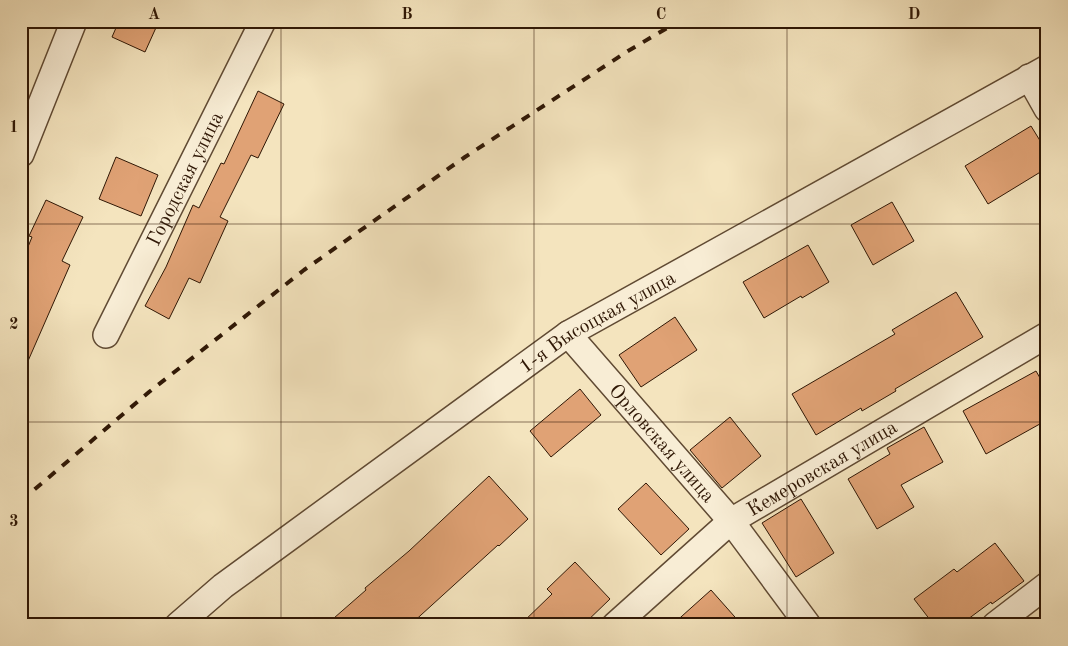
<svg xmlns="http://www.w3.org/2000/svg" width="1068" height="646" font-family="'Old Standard TT',serif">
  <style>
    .building { fill: #e0a275; stroke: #2f1705 }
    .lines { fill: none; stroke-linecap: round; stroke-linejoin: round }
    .street-casing { stroke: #604a33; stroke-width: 28 }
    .street { stroke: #f8edd5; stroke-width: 25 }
    .rail { stroke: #2f1705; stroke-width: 4; stroke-dasharray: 9 9; stroke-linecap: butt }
    .grid { fill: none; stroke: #2f1705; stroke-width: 1; stroke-opacity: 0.55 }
    .labels { text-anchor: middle; stroke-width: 4; stroke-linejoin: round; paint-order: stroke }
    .street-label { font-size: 20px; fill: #2f1705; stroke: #f8edd5 }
    .neatline { fill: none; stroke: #2f1705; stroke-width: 2 }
    .grid-label { font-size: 16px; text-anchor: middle; font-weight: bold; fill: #2f1705 }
  </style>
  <rect width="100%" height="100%" fill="#f4e4be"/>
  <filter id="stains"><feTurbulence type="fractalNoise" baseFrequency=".004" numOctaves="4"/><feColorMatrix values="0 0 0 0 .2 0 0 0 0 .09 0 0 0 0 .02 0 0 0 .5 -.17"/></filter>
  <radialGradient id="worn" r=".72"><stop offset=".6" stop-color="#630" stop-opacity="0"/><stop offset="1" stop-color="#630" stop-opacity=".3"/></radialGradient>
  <!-- building -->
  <path class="building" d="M 119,21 L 159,21 L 145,52 L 112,37 Z
    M 258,91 L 284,104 L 258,158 L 251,155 L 220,217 L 228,221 L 200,283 L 189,278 L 169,319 L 145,306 L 166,267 L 193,205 L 199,208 L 221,163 L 224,164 Z
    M 1031,126 L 1047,152 L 1047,168 L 988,204 L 965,166 Z
    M 116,157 L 158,175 L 141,216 L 99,199 Z
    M 46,200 L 83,217 L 62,261 L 70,265 L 21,377 L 21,264 L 32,237 L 29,236 Z
    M 892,202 L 914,241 L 873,265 L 851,225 Z
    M 808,245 L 829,282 L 802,298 L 801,296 L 764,318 L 743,282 Z
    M 956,292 L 983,337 L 895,389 L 896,391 L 862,411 L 861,408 L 816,435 L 792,394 L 895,334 L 892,330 Z
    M 675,317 L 697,350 L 641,387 L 619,355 Z
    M 1036,371 L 1047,390 L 1047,420 L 986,454 L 963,411 Z
    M 580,389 L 601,415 L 551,457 L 530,431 Z
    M 730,417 L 761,456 L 722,488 L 690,450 Z
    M 924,427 L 943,462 L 901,485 L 914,507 L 877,529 L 848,479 L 890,454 L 887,448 Z
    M 489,476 L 528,519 L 499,546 L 498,545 L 410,625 L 326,625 L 366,590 L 365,588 L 409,551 Z
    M 646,483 L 689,529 L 661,555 L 618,509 Z
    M 801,499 L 834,553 L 796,577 L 762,523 Z
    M 995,543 L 1024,581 L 992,604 L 991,602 L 960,625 L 934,625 L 914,599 L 954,569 L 957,572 Z
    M 575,562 L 610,599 L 583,625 L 520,625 L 552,594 L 547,589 Z
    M 711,590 L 742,625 L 672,625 Z"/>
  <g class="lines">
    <!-- street casing -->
    <g class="street-casing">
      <g id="street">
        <path d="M 1029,77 L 1047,109"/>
        <path d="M 21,154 L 74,21"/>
        <path id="s1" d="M 568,334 L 731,521 L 808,625"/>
        <path id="s2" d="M 106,335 L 263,21"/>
        <path id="s3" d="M 178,625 L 223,586 L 568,334 L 1047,68"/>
        <path id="s4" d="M 615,625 L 731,521 L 1047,335"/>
        <path d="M 995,625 L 1047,585"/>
      </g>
    </g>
    <!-- street -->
    <use href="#street" class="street"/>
    <!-- rail -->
    <path class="rail" d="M 21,501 L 149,392 L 304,270 L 465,157 L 628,51 L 679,21"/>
  </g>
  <!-- grid -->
  <path class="grid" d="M 281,21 L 281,625M 534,21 L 534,625M 787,21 L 787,625M 21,224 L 1047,224M 21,422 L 1047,422"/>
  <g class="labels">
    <!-- street labels -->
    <g class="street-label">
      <text dy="7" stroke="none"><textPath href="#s2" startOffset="175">Городская улица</textPath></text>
      <text dy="7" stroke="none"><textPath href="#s3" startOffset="518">1-я Высоцкая улица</textPath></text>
      <text dy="7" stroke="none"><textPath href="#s1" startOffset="144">Орловская улица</textPath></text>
      <text dy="7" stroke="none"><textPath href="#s4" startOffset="261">Кемеровская улица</textPath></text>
    </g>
  </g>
  <!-- margin -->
  <rect width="1068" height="646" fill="none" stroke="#f4e4be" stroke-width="55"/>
  <rect x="28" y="28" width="1012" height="590" class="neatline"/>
  <g class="grid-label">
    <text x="154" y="19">A</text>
    <text x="407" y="19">B</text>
    <text x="661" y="19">C</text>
    <text x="914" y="19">D</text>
    <text x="14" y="132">1</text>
    <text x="14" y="329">2</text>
    <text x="14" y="526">3</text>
  </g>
  <rect width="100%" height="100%" filter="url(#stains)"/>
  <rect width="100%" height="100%" fill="url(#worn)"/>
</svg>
